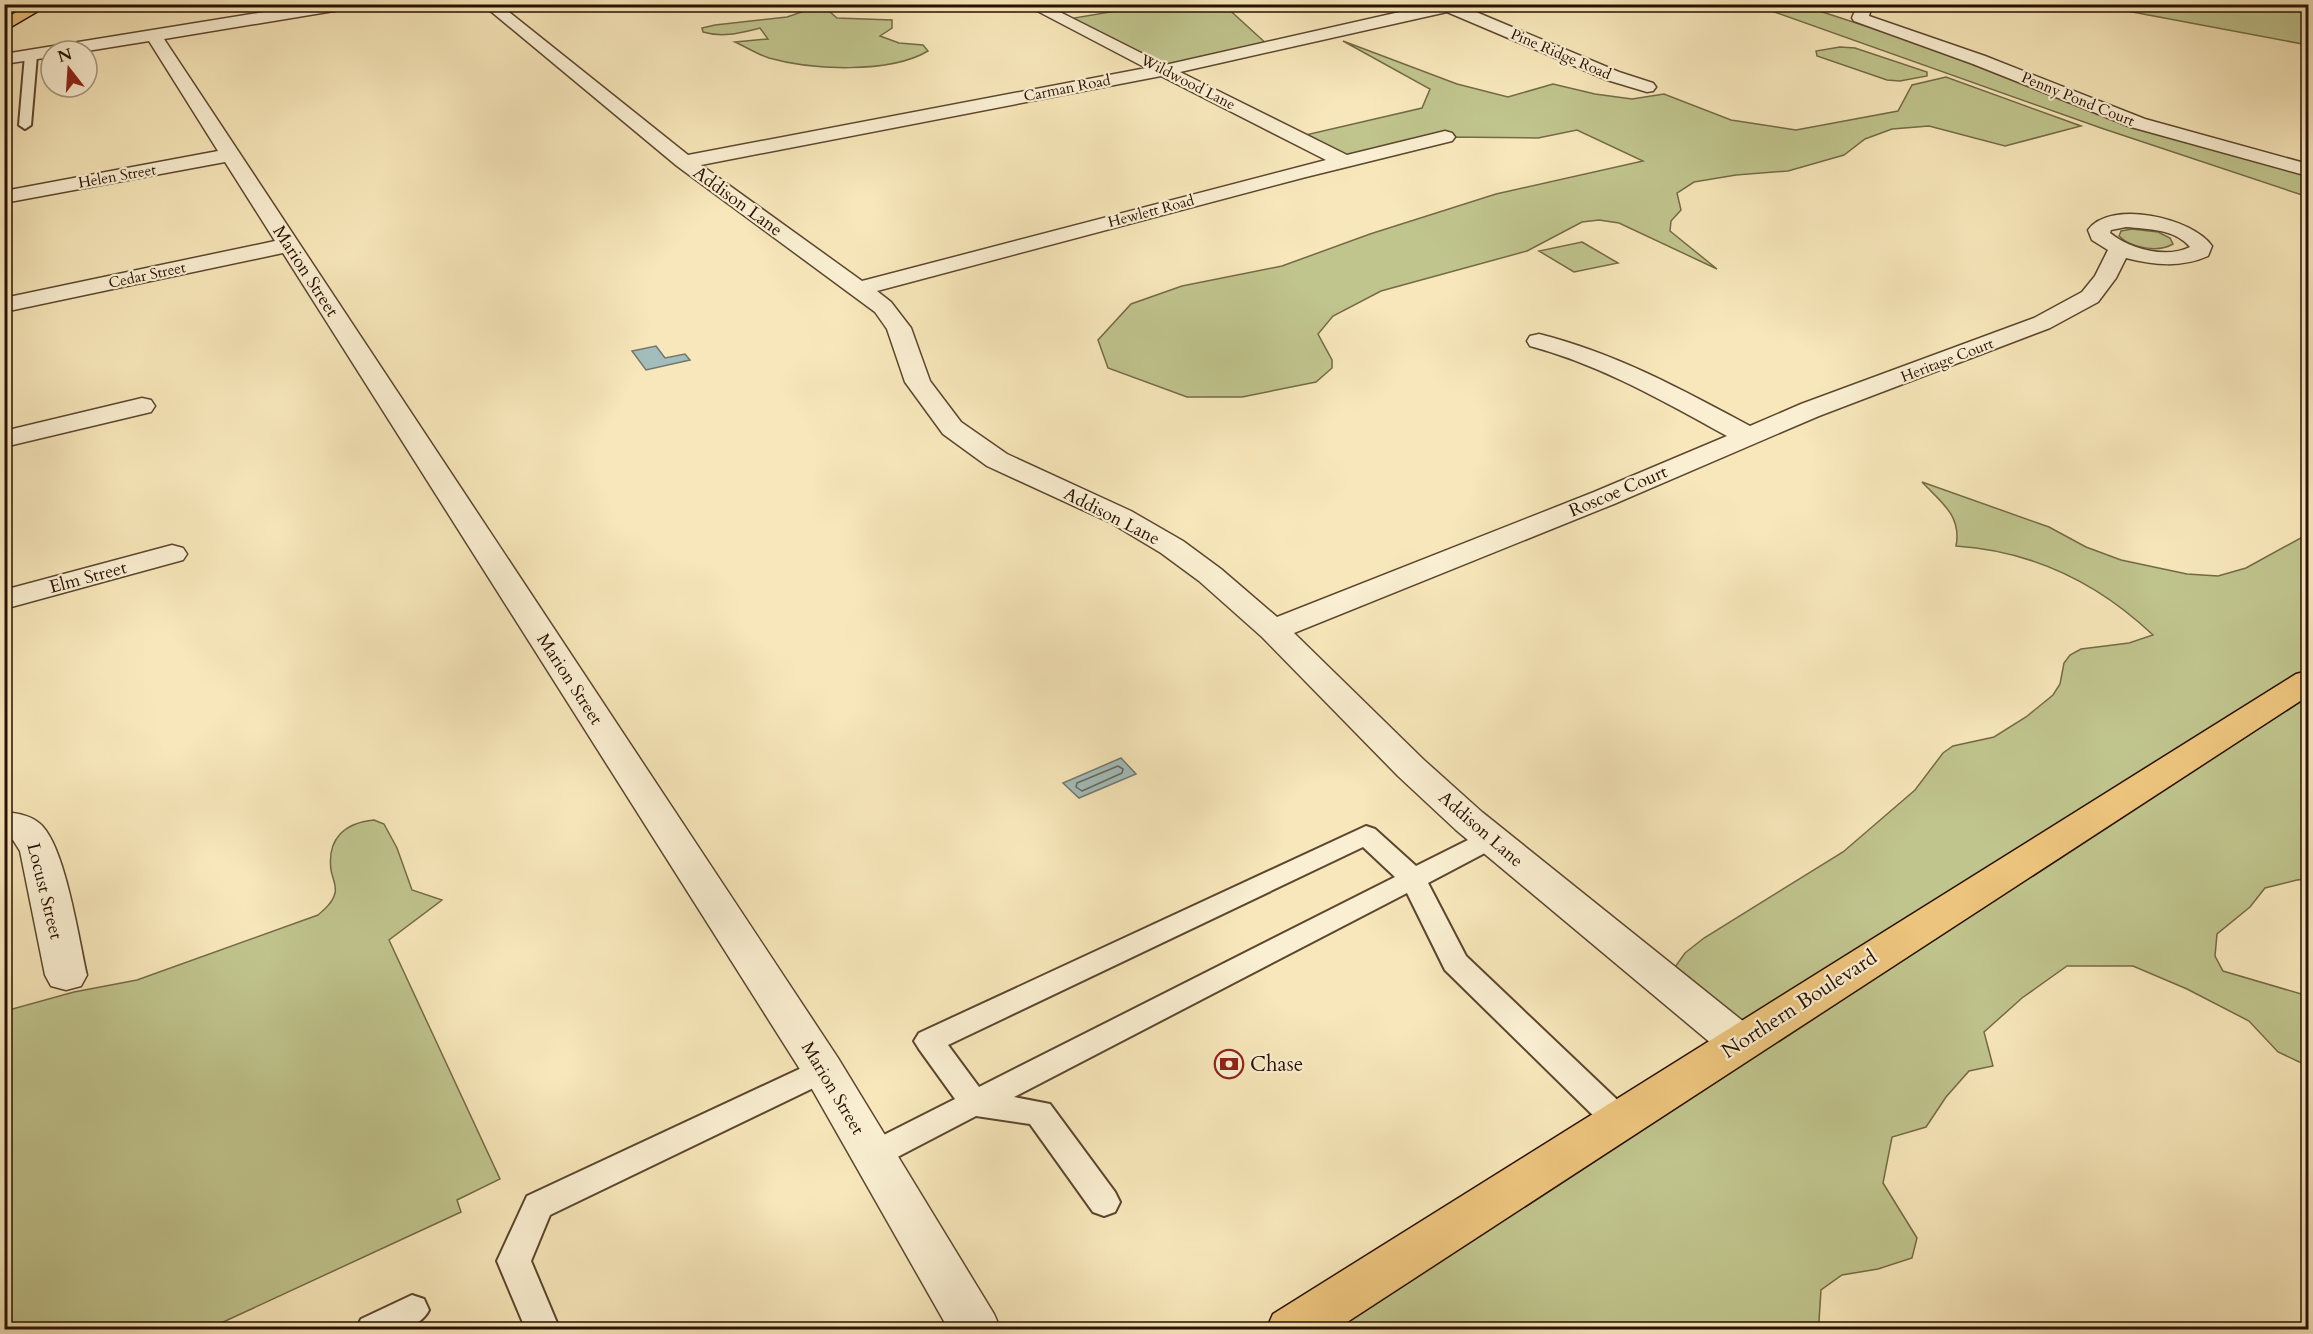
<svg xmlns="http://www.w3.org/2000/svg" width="2313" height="1334" font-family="Cardo,serif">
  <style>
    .green { fill: #c0c48d; stroke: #746a46; stroke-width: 1.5 }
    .water { fill: #a2bdbb; stroke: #727870; stroke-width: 1.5 }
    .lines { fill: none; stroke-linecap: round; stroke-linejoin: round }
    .shore { stroke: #66665e; stroke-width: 1.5 }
    .service-casing { stroke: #5c462e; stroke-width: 4 }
    .minor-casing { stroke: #5c462e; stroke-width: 3 }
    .primary-casing { stroke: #291000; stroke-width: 3 }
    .service { fill: #faefd2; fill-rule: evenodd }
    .minor { fill: #faefd2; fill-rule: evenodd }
    .primary { fill: #ecc47d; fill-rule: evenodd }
    .labels { text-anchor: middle; stroke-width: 4.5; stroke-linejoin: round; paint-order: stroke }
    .far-street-label { font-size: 15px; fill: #291000; stroke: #faefd2 }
    .street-label { font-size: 18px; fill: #291000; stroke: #faefd2 }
    .near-street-label { font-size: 21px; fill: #291000; stroke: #faefd2 }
    .near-poi-label { font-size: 21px; fill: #291000; stroke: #faefd2; text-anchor: start }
  </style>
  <rect width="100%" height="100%" fill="#f7e7ba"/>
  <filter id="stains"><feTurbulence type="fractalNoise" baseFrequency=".00333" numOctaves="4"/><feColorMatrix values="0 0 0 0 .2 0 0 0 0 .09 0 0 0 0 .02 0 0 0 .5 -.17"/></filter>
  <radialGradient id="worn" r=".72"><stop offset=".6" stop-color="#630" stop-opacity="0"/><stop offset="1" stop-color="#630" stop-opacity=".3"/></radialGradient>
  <!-- green -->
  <path class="green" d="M 822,5 L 837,18 L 892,20 L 892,28 L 880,36 L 899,43 L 923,45 L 928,51 C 889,74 811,70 769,58 C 757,54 746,47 735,42 L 768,39 L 760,28 C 740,33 723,38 703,32 L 702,28 L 715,25 L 787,17 Z
    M 1152,5 L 1224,5 L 1269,46 L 1165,70 L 1062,20 Z
    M 1755,5 L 1801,5 L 1930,47 L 2137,127 L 2308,174 L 2308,197 L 2101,128 Z
    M 2101,5 L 2308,5 L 2308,45 L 2127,11 Z
    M 1343,41 L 1457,84 L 1508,97 L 1553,84 L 1595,94 L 1632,99 L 1664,94 L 1731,120 L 1796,130 L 1898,111 L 1912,85 L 1946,77 L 2081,126 L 2005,146 L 1929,126 L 1892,129 L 1865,139 L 1844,155 L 1788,171 L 1736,175 L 1694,182 L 1677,193 L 1681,210 L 1671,221 L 1670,231 L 1717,269 L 1619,223 L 1599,220 L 1582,222 L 1527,251 L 1381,291 L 1333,316 L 1318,334 L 1332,360 L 1332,368 L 1316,382 L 1242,397 L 1187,397 L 1108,368 L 1098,340 L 1131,304 L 1182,286 L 1282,266 L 1370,234 L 1496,194 L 1643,161 L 1577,130 L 1538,138 L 1445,137 L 1344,161 L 1297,137 L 1422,108 L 1430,89 Z
    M 1840,47 L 1855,48 L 1927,72 L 1927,76 L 1900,81 L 1887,80 L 1817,56 L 1816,51 Z
    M 2132,229 L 2158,232 L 2170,238 L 2173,244 C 2158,253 2131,248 2119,236 L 2121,231 Z
    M 1582,242 L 1618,263 L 1574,272 L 1539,251 Z
    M 1922,482 L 2049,527 L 2086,547 L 2121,560 L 2187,574 L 2218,576 L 2246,568 L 2308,534 L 2308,879 L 2297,880 L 2265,888 L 2250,907 L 2217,934 L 2215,956 L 2223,971 L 2308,996 L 2308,1066 L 2278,1052 L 2249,1021 L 2187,989 L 2133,966 L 2067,966 L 2022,998 L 1984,1032 L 1993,1066 L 1969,1071 L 1946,1097 L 1926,1127 L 1892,1137 L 1883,1183 L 1917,1238 L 1912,1258 L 1878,1269 L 1842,1275 L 1821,1290 L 1819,1321 L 1822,1329 L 1291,1330 L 1739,1042 L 1673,970 L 1685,953 L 1704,938 L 1843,852 L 1915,790 L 1943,753 L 1953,746 L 1994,737 L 2026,717 L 2053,695 L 2060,684 L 2064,663 L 2070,655 L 2081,649 L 2129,643 L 2153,635 C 2097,582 2033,551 1956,546 C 1962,516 1941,502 1922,482 Z
    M 374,820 L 384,824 L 397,848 L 412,890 L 442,900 L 389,940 L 500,1179 L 457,1200 L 461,1212 L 208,1329 L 5,1329 L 5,1011 L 74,992 L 137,980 L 318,915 C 325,909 333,902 335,893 C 337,886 332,877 331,870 C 327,839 344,823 374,820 Z"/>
  <!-- water -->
  <path class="water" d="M 656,346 L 665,358 L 685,354 L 690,360 L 646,370 L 632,351 Z
    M 1121,758 L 1136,774 L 1079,798 L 1063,783 Z"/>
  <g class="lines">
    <!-- shore -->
    <path class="shore" d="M 1118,766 L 1123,769 L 1122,773 L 1082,791 L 1076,787 L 1077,783 Z"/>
    <!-- service casing -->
    <g class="service-casing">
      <path id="service" d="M 31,52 L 37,55 L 31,125 L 25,129 L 19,125 L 25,55 Z
        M 1366,826 L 1375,829 L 1416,866 L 1482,833 L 1491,830 L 1500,833 L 1504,839 L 1500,845 L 1428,883 L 1466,956 L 1629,1111 L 1633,1120 L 1629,1129 L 1618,1133 L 1607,1129 L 1445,970 L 1407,893 L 1014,1097 L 1050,1104 L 1115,1192 L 1120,1202 L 1115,1212 L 1104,1216 L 1093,1212 L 1030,1124 L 976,1116 L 884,1164 L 873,1168 L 862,1164 L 857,1155 L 862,1146 L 955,1099 L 919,1049 L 914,1041 L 919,1033 ZM 1363,847 L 1395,877 L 979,1087 L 948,1045 Z
        M 823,1058 L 834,1062 L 838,1070 L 834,1078 L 550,1215 L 531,1261 L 560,1330 L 526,1330 L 497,1261 L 527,1196 Z
        M 412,1295 L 424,1299 L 429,1310 C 417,1334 382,1330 356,1330 L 361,1319 Z"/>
    </g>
    <!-- minor casing -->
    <g class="minor-casing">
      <path id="minor" d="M 314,4 L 353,4 L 346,9 L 164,39 L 838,1058 L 994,1314 L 1001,1330 L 949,1330 L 808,1082 L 283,253 L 4,312 L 4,298 L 275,241 L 225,162 L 4,203 L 4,191 L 218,151 L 149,41 L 87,51 L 51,51 L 51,57 L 4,64 L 4,54 Z
        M 482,4 L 499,4 L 688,155 L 1146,68 L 1024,4 L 1044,4 L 1165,65 L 1435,4 L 1457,4 L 1619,72 L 1653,83 L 1656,87 L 1653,91 L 1647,92 L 1607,80 L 1447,12 L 1180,72 L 1347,155 L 1445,131 L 1452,133 L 1455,137 L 1452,141 L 1306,177 L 877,291 L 891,302 L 911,328 L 930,381 L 961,422 L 1007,454 L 1131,511 L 1183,541 L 1221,569 L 1277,617 L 1594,492 L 1727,436 C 1663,401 1601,365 1530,346 L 1527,341 L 1530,336 L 1539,334 C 1615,353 1681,389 1750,426 L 1801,404 L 2034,318 L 2082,292 L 2095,276 L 2108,250 L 2092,240 L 2088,230 C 2110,199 2193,218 2212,246 L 2208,256 C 2181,268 2154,265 2126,258 L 2116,278 L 2098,302 L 2050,328 L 1819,416 L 1614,504 L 1294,633 L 1424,760 L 1482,812 L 1754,1030 L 1760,1042 L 1754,1054 L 1739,1059 L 1724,1054 L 1456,830 L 1398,776 L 1262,637 L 1199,581 L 1161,553 L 1111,523 L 987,466 L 943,434 L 905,382 L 887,329 L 875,312 L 677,166 ZM 1161,76 L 1326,160 L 862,281 L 701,165 ZM 2126,227 C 2148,229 2175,229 2190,247 C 2165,259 2130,249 2110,233 L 2111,230 Z
        M 1862,4 L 1869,6 L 1871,9 L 1869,16 L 1985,56 L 2145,119 L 2308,164 L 2308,176 L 2131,127 L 1973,64 L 1854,21 L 1852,18 L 1857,6 Z
        M 142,398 L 151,400 L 155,406 L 151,412 L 4,447 L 4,431 Z
        M 172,545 L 183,548 L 187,554 L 183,560 L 4,609 L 4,590 Z
        M 4,812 C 16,813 30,815 39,823 C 65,843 79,941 87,975 L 81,986 L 66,990 L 51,986 L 45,975 L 20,851 L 13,840 L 4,837 Z"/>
    </g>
    <!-- primary casing -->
    <g class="primary-casing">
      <path id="primary" d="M 31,4 L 50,4 L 4,31 L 4,19 Z
        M 2308,671 L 2308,696 L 1335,1330 L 1266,1330 L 1273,1314 L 2296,674 Z"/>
    </g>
    <!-- service -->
    <use href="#service" class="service"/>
    <!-- minor -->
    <use href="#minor" class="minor"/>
    <!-- primary -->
    <use href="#primary" class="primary"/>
  </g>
  <!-- icons -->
  <defs>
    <g id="bank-ring" transform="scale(1.5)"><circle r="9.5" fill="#faefd2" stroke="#8f2418" stroke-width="1.5"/><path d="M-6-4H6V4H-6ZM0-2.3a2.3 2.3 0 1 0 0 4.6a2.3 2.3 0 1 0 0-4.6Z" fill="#8f2418"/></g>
  </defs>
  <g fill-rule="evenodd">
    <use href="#bank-ring" x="1229" y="1064"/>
  </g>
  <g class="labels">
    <!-- far-street labels -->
    <g class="far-street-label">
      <text transform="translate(1561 54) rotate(23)" y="5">Pine Ridge Road</text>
      <text transform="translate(1188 82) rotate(27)" y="5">Wildwood Lane</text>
      <text transform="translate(1067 88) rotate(-11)" y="5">Carman Road</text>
      <text transform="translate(2078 99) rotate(22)" y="5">Penny Pond Court</text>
      <text transform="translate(117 176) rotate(-10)" y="5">Helen Street</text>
      <text transform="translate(1151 211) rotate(-15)" y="5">Hewlett Road</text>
      <text transform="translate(147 275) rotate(-12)" y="5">Cedar Street</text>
      <text transform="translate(1947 360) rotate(-21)" y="5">Heritage Court</text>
    </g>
    <!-- street labels -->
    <g class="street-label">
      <text transform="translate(738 201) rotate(36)" y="6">Addison Lane</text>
      <text transform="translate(306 271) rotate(57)" y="6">Marion Street</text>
      <text transform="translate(1618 491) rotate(-23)" y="6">Roscoe Court</text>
      <text transform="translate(1112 516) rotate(27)" y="6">Addison Lane</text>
      <text transform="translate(88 577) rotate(-15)" y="6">Elm Street</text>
      <text transform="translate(570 679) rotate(57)" y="6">Marion Street</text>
      <text transform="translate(1481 829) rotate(41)" y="6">Addison Lane</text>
      <text transform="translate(45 891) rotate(76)" y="6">Locust Street</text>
      <text transform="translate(833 1088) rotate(59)" y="6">Marion Street</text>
    </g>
    <!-- near-street labels -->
    <g class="near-street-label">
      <text transform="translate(1799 1004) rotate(-33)" y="7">Northern Boulevard</text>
    </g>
    <!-- near-poi labels -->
    <g class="near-poi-label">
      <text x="1250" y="1071">Chase</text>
    </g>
  </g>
  <!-- margin -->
  <rect width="2313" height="1334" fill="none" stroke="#f7e7ba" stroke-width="24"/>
  <rect x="6" y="6" width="2301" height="1322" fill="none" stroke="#291000" stroke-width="3"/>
  <rect x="12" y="12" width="2289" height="1310" fill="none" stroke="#291000" stroke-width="1.5"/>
  <!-- north arrow -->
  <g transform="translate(69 69) rotate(343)"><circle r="28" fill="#faefd2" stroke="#a6967e" stroke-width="1.5"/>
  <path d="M0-4.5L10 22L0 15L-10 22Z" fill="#8f2418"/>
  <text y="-9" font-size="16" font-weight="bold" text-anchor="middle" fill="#291000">N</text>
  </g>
  <rect width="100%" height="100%" filter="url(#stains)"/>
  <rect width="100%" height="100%" fill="url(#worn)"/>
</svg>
